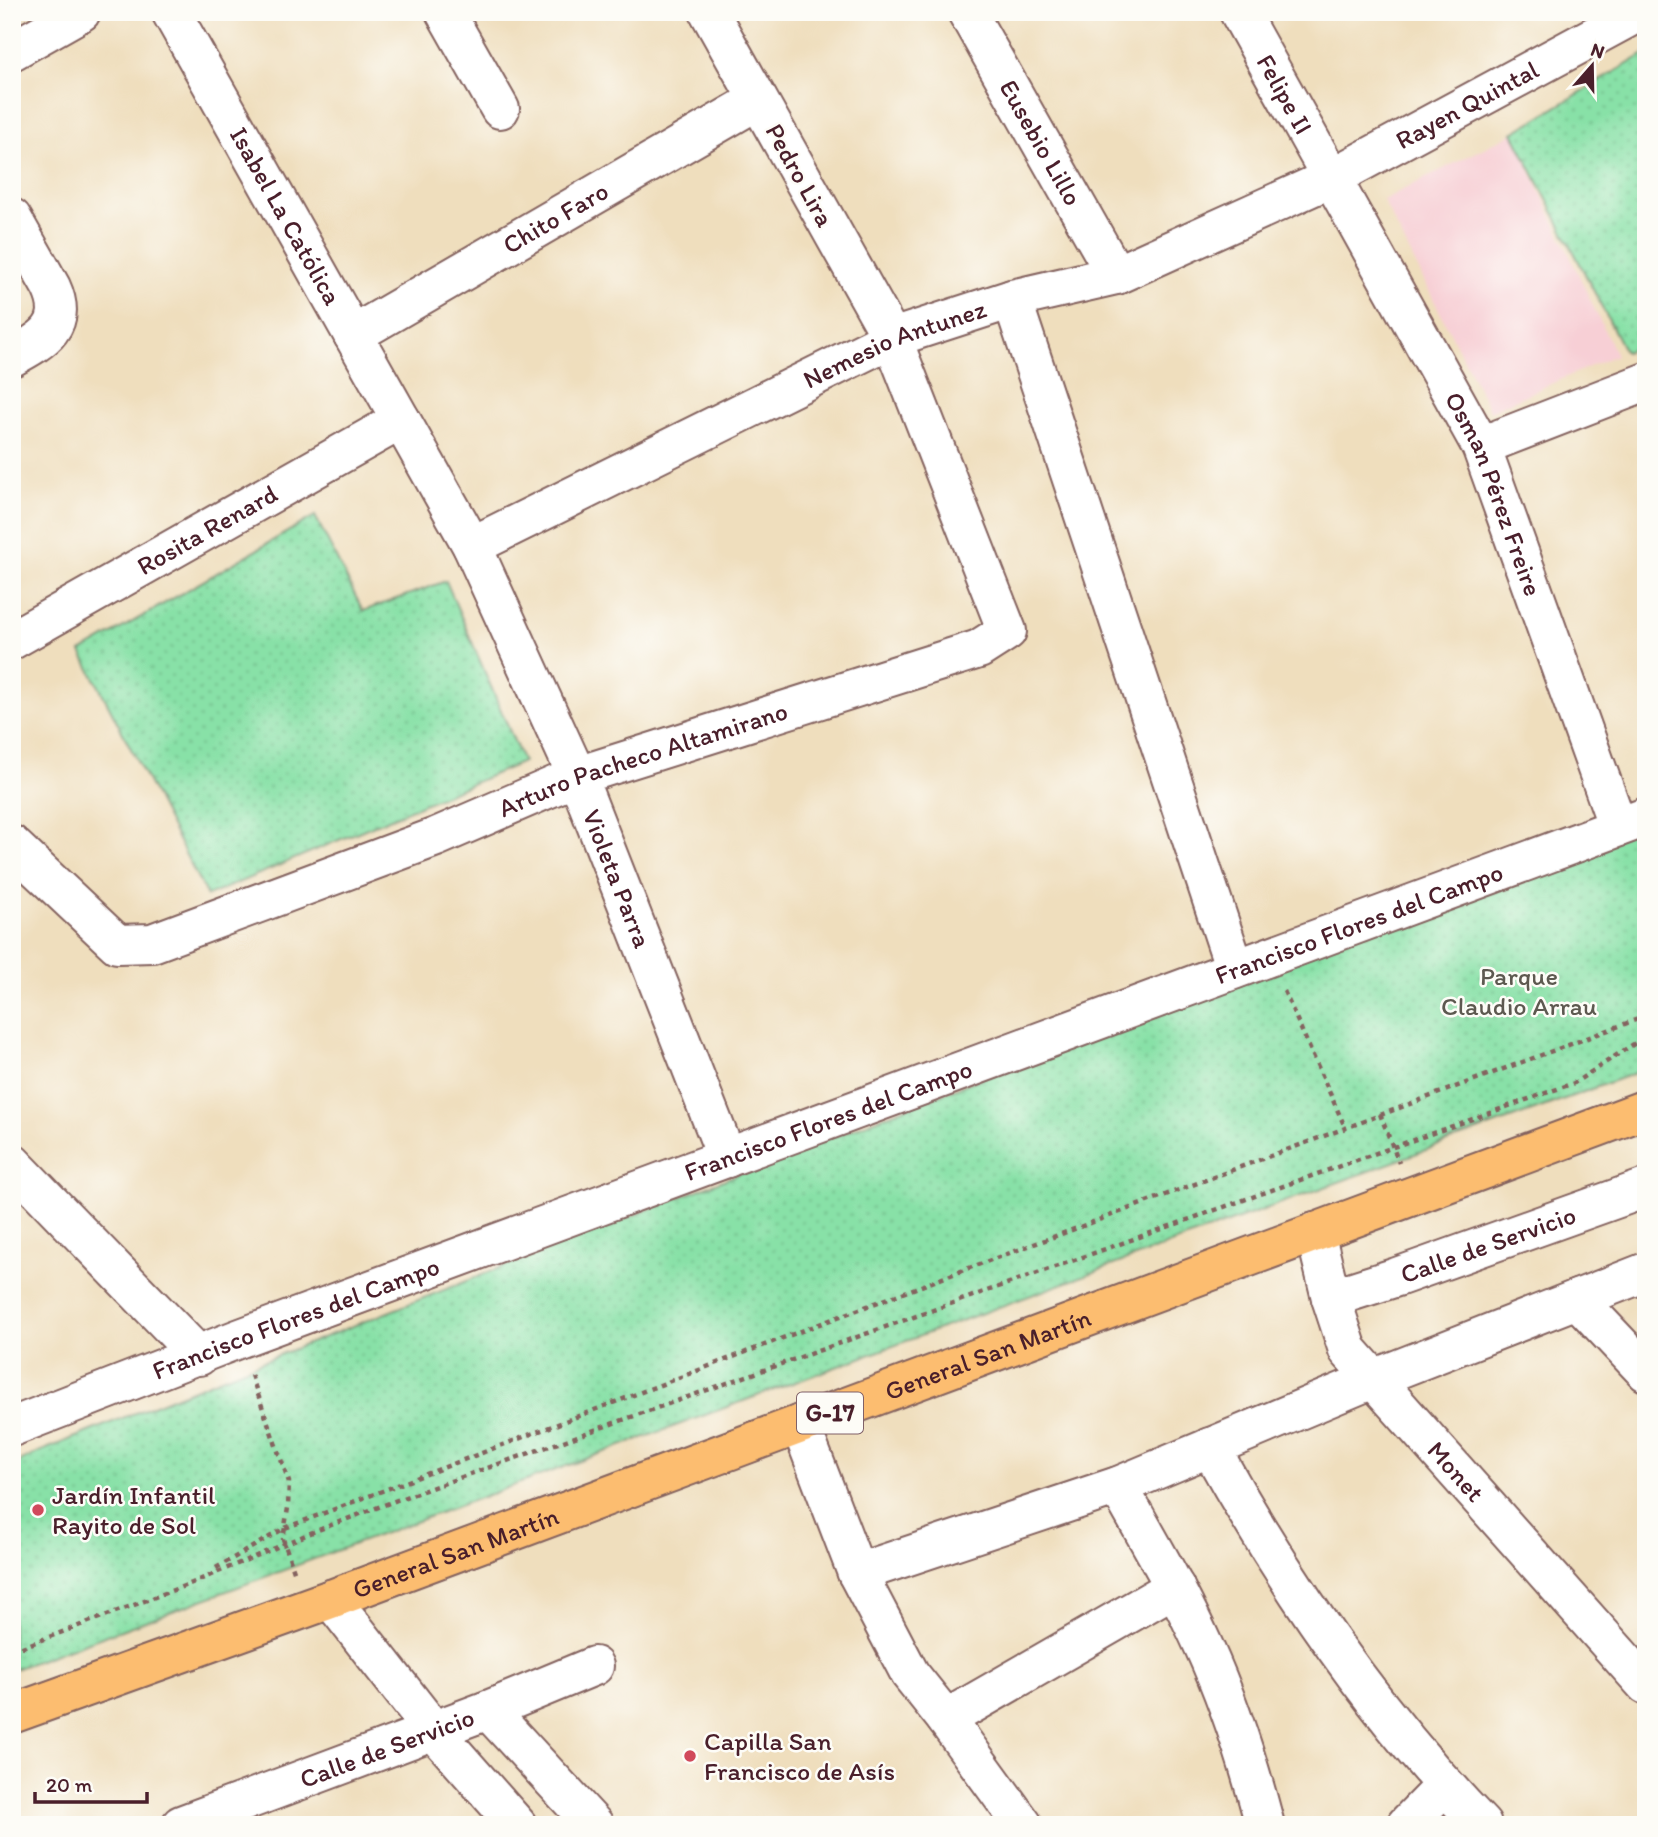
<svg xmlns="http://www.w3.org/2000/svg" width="1658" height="1837" font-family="Itim,sans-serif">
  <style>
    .built { fill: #f7cfd5 }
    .park { fill: url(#park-dots); stroke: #698069; stroke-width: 2 }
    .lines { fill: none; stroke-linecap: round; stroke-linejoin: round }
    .minor-casing { stroke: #84625e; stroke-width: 42 }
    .major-casing { stroke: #84625e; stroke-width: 42 }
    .path { stroke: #84625e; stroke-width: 4.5; stroke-dasharray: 5 5; stroke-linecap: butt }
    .minor { stroke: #fff; stroke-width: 38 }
    .major { stroke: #fcbd6f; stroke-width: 38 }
    .poi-dot { fill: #d1495b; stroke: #fdfcf7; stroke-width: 2.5 }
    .labels { text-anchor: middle; stroke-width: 5; stroke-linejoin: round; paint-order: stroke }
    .shield { fill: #fdfcf7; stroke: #806168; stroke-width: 2 }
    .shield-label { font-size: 24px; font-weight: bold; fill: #4a1f2b }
    .street-label { font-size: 26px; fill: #4a1f2b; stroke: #fdfcf7 }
    .park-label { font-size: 26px; fill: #5d5950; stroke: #fdfcf7 }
    .poi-label { font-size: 26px; fill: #4a1f2b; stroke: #fdfcf7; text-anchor: start }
  </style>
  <defs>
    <pattern id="park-dots" width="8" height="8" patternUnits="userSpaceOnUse" patternTransform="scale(1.75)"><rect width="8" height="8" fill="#88e1a7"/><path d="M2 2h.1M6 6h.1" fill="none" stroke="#77c190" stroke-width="1.8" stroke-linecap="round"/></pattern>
  </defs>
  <rect width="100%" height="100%" fill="#fdfcf7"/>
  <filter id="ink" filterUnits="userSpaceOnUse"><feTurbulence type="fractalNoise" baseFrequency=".0143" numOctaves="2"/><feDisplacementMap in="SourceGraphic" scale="14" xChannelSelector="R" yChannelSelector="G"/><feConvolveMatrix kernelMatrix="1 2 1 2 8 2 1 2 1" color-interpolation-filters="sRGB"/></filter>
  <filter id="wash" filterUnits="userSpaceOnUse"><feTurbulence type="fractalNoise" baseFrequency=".00686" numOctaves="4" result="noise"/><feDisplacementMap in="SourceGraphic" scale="28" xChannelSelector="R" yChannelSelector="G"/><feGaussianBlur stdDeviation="1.57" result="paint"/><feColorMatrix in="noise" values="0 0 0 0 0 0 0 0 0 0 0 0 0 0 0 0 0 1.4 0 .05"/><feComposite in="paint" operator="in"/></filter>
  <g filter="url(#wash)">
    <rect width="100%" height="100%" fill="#efdebd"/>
    <!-- built -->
    <path class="built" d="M 1513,133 L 1616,355 L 1490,411 L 1383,200 Z"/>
    <!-- park -->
    <path class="park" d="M 1646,53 L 1646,344 L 1625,352 L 1513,133 Z
      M 315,516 L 363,611 L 446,581 L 523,762 L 207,896 L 81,652 Z
      M 1646,818 L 1646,1069 L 12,1670 L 12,1466 L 39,1452 L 241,1370 L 1560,850 Z"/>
  </g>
  <g filter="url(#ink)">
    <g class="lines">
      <!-- minor casing -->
      <g class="minor-casing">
        <g id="minor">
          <path id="s1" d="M 171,12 L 472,546 L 577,776 L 727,1158"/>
          <path d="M 445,12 L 500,109"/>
          <path id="s2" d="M 967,12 L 1116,275"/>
          <path id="s3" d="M 1239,12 L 1481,446 L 1618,827"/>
          <path d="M 12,51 L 81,12"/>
          <path d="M 12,218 L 51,287 C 69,326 43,340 12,357"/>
          <path d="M 1012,299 L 1235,969"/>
          <path id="s4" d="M 353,335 L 758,100"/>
          <path d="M 1481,446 L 1646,382"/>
          <path id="s5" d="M 472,546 L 892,338 L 1012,299 L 1116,275 L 1333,177 L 1639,12"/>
          <path id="s6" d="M 12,640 L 401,420"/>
          <path id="s7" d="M 12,845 L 117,944 L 152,943 L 436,837 L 577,776 L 979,649 L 1007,631 L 892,338 L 709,12"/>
          <path d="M 12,1163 L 199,1356"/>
          <path id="s8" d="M 1315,1232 L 1331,1298 L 1348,1350 L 1646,1685"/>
          <path id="s9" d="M 1331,1298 L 1397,1277 L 1646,1188"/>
          <path d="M 1577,1299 L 1646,1372"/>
          <path d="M 800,1424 L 857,1573 L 910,1674 L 946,1719 L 1023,1825"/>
          <path id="s10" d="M 12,1427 L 238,1339 L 1646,817"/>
          <path d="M 1210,1447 C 1285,1583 1374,1713 1482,1825"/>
          <path d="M 1118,1486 C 1148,1539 1179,1591 1204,1647 C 1230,1704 1249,1764 1265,1825"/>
          <path d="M 857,1573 L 1118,1486 L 1373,1379 L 1646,1272"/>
          <path d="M 331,1599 L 434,1731 L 517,1825"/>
          <path d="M 488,1710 L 594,1825"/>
          <path d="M 946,1719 L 1175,1587"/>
          <path id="s11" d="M 181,1825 L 488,1710 L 594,1666"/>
          <path d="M 1406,1825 L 1444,1786"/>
        </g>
      </g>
      <!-- major casing -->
      <g class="major-casing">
        <g id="major">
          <path id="s12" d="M 12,1714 L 331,1599 L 1646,1109"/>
        </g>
      </g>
      <!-- path -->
      <path class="path" d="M 1284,991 L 1345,1127
        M 1380,1114 L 1399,1163
        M 251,1375 L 289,1482 L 288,1508 L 283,1539 L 295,1574
        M 216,1568 L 285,1528 L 838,1317 L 1646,1016
        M 12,1651 L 192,1583 L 313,1532 L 397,1500 L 1574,1083 L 1646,1036"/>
      <!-- minor -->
      <use href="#minor" class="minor"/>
      <!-- major -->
      <use href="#major" class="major"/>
    </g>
  </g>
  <!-- markers -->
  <g class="poi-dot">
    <circle cx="38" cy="1510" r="7"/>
    <circle cx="690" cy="1756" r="7"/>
  </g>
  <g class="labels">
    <!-- shield labels -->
    <rect class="shield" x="797" y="1392.5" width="66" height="41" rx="5"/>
    <g class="shield-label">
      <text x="830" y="1421">G-17</text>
    </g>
    <!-- street labels -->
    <g class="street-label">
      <text dy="9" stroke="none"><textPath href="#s3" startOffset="94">Felipe II</textPath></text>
      <text dy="9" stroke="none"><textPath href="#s5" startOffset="1092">Rayen Quintal</textPath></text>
      <text dy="9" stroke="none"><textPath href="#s2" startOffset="150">Eusebio Lillo</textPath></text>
      <text transform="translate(800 175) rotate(61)" y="9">Pedro Lira</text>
      <text dy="9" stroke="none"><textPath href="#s1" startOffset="234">Isabel La Católica</textPath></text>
      <text dy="9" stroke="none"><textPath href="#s4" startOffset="234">Chito Faro</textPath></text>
      <text dy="9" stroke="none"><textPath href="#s5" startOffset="469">Nemesio Antunez</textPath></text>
      <text dy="9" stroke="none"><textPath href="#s3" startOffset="546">Osman Pérez Freire</textPath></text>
      <text dy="9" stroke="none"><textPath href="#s6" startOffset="224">Rosita Renard</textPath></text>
      <text dy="9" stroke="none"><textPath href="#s7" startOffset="704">Arturo Pacheco Altamirano</textPath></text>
      <text dy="9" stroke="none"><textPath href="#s1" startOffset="976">Violeta Parra</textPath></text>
      <text dy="9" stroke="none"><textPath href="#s10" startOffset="1438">Francisco Flores del Campo</textPath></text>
      <text dy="9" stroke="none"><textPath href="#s10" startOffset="872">Francisco Flores del Campo</textPath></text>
      <text dy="9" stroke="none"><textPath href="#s9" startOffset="166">Calle de Servicio</textPath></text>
      <text dy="9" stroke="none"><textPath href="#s10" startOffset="304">Francisco Flores del Campo</textPath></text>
      <text dy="9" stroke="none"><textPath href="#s12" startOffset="1040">General San Martín</textPath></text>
      <text dy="9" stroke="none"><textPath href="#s8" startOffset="285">Monet</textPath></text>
      <text dy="9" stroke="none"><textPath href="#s12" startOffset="472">General San Martín</textPath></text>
      <text dy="9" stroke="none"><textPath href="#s11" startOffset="220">Calle de Servicio</textPath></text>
    </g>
    <!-- park labels -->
    <g class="park-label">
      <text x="1519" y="985">Parque<tspan x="1519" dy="30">Claudio Arrau</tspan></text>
    </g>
    <!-- poi labels -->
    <g class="poi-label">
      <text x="52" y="1504">Jardín Infantil<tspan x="52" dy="30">Rayito de Sol</tspan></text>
      <text x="704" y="1750">Capilla San<tspan x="704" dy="30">Francisco de Asís</tspan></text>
    </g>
  </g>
  <!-- margin -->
  <rect width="1658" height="1837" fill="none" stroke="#fdfcf7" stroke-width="42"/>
  <!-- north arrow -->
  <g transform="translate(1592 66) rotate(20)" stroke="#fdfcf7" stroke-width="5" paint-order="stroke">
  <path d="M0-5L12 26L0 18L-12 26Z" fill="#4a1f2b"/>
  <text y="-10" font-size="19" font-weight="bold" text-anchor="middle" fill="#4a1f2b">N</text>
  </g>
  <!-- scale -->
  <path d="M35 1792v10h112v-10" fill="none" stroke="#4a1f2b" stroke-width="3.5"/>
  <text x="46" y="1792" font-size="21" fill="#4a1f2b" stroke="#fdfcf7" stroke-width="5" paint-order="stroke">20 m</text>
</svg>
